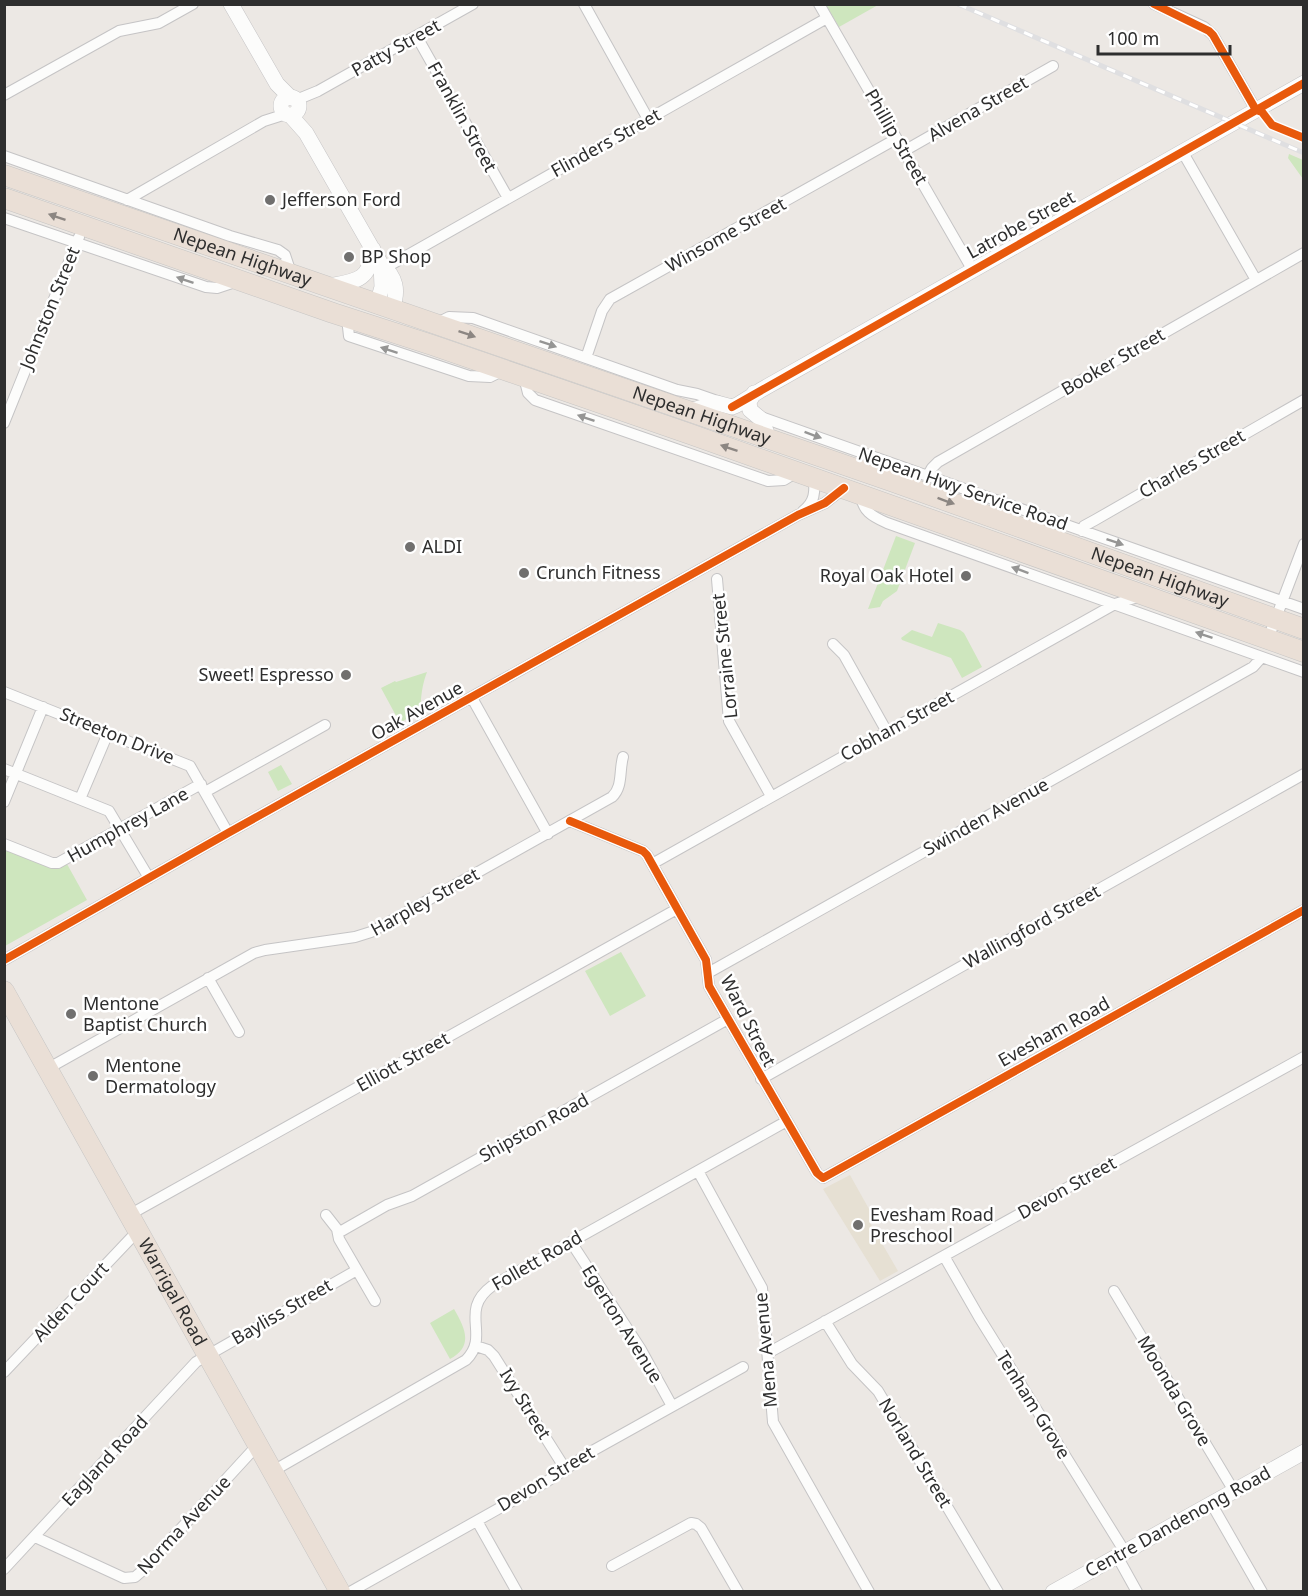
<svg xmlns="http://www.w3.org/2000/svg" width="1308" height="1596" font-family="'Noto Sans',sans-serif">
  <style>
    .education { fill: #e6e0d3 }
    .green { fill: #cee6be }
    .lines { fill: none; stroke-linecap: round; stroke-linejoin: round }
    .street-casing { stroke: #c5c4c5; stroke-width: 12 }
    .secondary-casing { stroke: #c5c4c5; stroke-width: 16 }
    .highway-casing { stroke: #c6c5c4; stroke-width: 21 }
    .street { stroke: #fcfcfb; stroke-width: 10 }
    .secondary { stroke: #fcfcfb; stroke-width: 15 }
    .highway { stroke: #eadfd6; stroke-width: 20 }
    .rail-casing { stroke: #dfdfe1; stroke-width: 5 }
    .rail { stroke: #fff; stroke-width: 3; stroke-dasharray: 9; stroke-linecap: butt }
    .cycleway-casing { stroke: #fff; stroke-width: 11 }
    .cycleway { stroke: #e8590c; stroke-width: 8 }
    .oneway { fill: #8c8682 }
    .oneway2 { fill: #959594 }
    .poi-dot { fill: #706f6e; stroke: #fff; stroke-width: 2 }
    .labels { text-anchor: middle; stroke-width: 5; stroke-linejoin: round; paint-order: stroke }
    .street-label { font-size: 18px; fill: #2e2e2e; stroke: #fff }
    .poi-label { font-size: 18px; fill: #2e2e2e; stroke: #fff; text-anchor: start }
  </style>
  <rect width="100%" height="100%" fill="#ece8e4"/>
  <!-- education -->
  <path class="education" d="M 850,1175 L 874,1218 L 869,1221 L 898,1271 L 880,1281 L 823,1189 Z"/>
  <!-- green -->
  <path class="green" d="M 826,5 L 878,5 L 839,27 Z
    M 1289,154 L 1303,160 L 1303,179 L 1288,158 Z
    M 896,536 L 915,543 L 897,591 L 883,601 L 880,607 L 868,609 Z
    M 938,623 L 960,630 L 964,633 L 982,667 L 962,678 L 951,658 L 902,640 L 901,638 L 912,630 L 932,637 Z
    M 427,672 C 423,682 420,698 421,710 L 400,723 L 381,688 L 395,681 L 396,682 Z
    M 281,765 L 292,784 L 278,791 L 268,772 Z
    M 5,849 L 59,868 L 67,864 L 87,900 L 5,946 Z
    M 621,952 L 646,996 L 610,1016 L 585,971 Z
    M 454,1309 C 465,1328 474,1346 450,1359 L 430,1323 Z"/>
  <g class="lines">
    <!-- street casing -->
    <g class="street-casing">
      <path id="street" d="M 584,4 L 648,119
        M 819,4 L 972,269
        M 1154,4 L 1204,27 L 1213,35 L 1256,110
        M 417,37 L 508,198
        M 4,95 L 119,31 L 159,23 L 193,4
        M 296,100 L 318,91 L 473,4
        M 904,151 L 1053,66
        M 1182,151 L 1256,280
        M 4,156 L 230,236 L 278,250 L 285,255 L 291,273
        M 127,200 L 264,121 L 286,114
        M 4,218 L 206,287 L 217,288 L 238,281
        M 385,268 L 827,18
        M 347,318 L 349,336 L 469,376 L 490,377 L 504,370
        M 437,323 L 449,317 L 473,318 L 677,390 L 697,394 L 720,402
        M 586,358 L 602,311 L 610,299 L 896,139
        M 524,377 L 528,393 L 535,400 L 768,481 L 784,480 L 797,472
        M 758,416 L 1304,609
        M 4,423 L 79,237
        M 927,477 L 932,468 L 938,462 L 1304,253
        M 860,494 C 863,511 871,516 887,523 L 1304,672
        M 803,511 C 815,502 815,492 814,477
        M 1082,531 L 1084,526 L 1095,520 L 1304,400
        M 717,579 L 729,721 L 771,796
        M 1268,639 L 1304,544
        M 833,644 L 844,655 L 887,732
        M 4,692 L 190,766 L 228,833
        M 472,698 L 548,834
        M 4,769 L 109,811 L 149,878
        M 205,792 L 325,725
        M 80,799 L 108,733
        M 4,802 L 43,707
        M 570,821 L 643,851 L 647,855 L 706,960 L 709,986 L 817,1173 L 823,1178 L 1304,910
        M 4,844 L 52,863 L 58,863 L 201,784
        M 652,864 L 1115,604 L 1141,596
        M 4,960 L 228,833 L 798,515 L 825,503 L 844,488
        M 708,973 L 1253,667 L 1262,657
        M 208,978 L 239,1032
        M 47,1069 L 254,953 L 265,950 L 355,937 L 371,932 L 612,797 C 623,787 619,771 623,757
        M 761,1079 L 1304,774
        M 698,1171 L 762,1288 L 773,1422 L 869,1592
        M 129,1215 L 677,909
        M 326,1215 L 337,1229 L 339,1239 L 375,1301
        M 338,1233 L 387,1205 L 412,1196 L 728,1019
        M 571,1242 L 640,1348 L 672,1406
        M 944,1256 L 979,1317 L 1125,1552
        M 1114,1291 L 1234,1491
        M 825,1321 L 852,1364 L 878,1391 L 998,1592
        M 476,1346 L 488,1350 L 494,1356 L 566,1470
        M 768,1353 L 1304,1057
        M 4,1372 L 131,1238 L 139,1233
        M 273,1471 L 466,1360 C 491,1335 458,1311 492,1286 L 787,1121
        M 1211,1503 L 1262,1592
        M 477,1521 L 517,1592
        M 35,1537 L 124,1578 L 135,1577 L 142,1571 L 252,1451 L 259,1447
        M 1117,1556 L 1137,1592
        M 612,1566 L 691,1523 L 696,1524 L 701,1528 L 738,1592
        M 4,1569 L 196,1362 L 357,1270
        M 350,1592 L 546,1482 L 594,1450 L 743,1367"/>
    </g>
    <!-- secondary casing -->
    <g class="secondary-casing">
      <path id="secondary" d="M 231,4 L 277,84 L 291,98
        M281 106a9 9 0 1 1 18 0a9 9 0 1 1-18 0Z
        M 290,115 L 306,133 L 381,264 C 396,277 399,290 392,309
        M 329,286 C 356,281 370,281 373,249
        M 377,304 L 382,287 L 381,264
        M 754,393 L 749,402 L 750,410 L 762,420 L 769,439
        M 689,411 L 717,403 L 732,407 L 737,405 L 761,390 L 1304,83
        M 1053,1592 L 1304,1452"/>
    </g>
    <!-- highway casing -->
    <g class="highway-casing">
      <g id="highway">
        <path id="s1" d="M 4,175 L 891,481 L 1304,629"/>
        <path d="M 4,198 L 333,313 L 432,345 L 690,434 L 1304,652"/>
        <path id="s2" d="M 4,991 L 340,1592"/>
      </g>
    </g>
    <!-- street -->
    <use href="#street" class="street"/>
    <!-- secondary -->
    <use href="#secondary" class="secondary"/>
    <!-- highway -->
    <use href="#highway" class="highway"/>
    <!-- rail casing -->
    <g class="rail-casing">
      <path id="rail" d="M 958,4 L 1304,153"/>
    </g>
    <!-- rail -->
    <use href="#rail" class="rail"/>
    <!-- cycleway casing -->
    <g class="cycleway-casing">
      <path id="cycleway" d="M 1154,4 L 1209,31 L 1213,35 L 1256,110 L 1262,112 L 1272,125 L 1304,138
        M 732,407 L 1304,83
        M 570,821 L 643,851 L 647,855 L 706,960 L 709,986 L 817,1173 L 823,1178 L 1304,910
        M 4,960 L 228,833 L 798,515 L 825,503 L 844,488"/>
    </g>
    <!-- cycleway -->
    <use href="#cycleway" class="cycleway"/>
  </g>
  <!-- one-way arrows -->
  <defs><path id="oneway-solid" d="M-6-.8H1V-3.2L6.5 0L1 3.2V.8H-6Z" transform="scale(1.5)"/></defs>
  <g class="oneway">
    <use href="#oneway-solid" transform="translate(57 217) rotate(-161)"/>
    <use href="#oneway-solid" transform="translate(467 334) rotate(19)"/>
    <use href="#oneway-solid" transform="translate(729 448) rotate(-161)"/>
    <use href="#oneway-solid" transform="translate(946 501) rotate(20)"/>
  </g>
  <g class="oneway2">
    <use href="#oneway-solid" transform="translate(185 280) rotate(-161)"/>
    <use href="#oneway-solid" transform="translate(548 344) rotate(19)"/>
    <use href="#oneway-solid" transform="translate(389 350) rotate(-162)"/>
    <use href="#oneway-solid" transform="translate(586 418) rotate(-161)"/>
    <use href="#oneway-solid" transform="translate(813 435) rotate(20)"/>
    <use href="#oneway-solid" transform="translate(1115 542) rotate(19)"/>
    <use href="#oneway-solid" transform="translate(1020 570) rotate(-160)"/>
    <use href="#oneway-solid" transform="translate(1204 635) rotate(-161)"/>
  </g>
  <!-- markers -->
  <g class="poi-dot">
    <circle cx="270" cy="200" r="6"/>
    <circle cx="349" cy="257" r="6"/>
    <circle cx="410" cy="547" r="6"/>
    <circle cx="524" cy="573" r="6"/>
    <circle cx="966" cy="576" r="6"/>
    <circle cx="346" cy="675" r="6"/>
    <circle cx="71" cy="1014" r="6"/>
    <circle cx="93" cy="1076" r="6"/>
    <circle cx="858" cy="1225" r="6"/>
  </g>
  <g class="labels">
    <!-- street labels -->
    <g class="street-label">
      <text transform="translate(396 48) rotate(-29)" y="6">Patty Street</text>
      <text transform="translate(978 109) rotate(-30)" y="6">Alvena Street</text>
      <text transform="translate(462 117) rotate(61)" y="6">Franklin Street</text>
      <text transform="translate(896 137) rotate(60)" y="6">Phillip Street</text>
      <text transform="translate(606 143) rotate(-29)" y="6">Flinders Street</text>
      <text transform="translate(1021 225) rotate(-29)" y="6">Latrobe Street</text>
      <text transform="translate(726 235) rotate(-29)" y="6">Winsome Street</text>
      <text dy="6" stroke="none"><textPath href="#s1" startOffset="252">Nepean Highway</textPath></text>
      <text transform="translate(50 308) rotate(-68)" y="6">Johnston Street</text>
      <text transform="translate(1113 362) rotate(-30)" y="6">Booker Street</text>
      <text dy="6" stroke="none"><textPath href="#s1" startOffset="738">Nepean Highway</textPath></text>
      <text transform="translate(1192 464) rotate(-30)" y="6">Charles Street</text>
      <text transform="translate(963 489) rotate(19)" y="6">Nepean Hwy Service Road</text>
      <text dy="6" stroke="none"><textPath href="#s1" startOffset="1224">Nepean Highway</textPath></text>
      <text transform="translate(725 656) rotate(-96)" y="6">Lorraine Street</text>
      <text transform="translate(417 711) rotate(-29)" y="6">Oak Avenue</text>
      <text transform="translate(897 726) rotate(-29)" y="6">Cobham Street</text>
      <text transform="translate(117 736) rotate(22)" y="6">Streeton Drive</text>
      <text transform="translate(986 817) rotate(-29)" y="6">Swinden Avenue</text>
      <text transform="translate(128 825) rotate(-29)" y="6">Humphrey Lane</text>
      <text transform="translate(425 902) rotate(-29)" y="6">Harpley Street</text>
      <text transform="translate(1032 927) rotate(-29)" y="6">Wallingford Street</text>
      <text transform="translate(748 1021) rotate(63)" y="6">Ward Street</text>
      <text transform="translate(1054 1032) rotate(-29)" y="6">Evesham Road</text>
      <text transform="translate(403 1062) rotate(-29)" y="6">Elliott Street</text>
      <text transform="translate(534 1128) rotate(-29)" y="6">Shipston Road</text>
      <text transform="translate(1067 1188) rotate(-29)" y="6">Devon Street</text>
      <text transform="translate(537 1261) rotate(-30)" y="6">Follett Road</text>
      <text dy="6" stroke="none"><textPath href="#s2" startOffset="345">Warrigal Road</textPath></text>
      <text transform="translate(71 1302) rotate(-47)" y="6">Alden Court</text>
      <text transform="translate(282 1312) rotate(-30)" y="6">Bayliss Street</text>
      <text transform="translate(622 1324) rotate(58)" y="6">Egerton Avenue</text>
      <text transform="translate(766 1350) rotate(-95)" y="6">Mena Avenue</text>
      <text transform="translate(1174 1391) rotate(59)" y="6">Moonda Grove</text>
      <text transform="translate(525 1404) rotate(58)" y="6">Ivy Street</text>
      <text transform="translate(1033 1405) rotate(58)" y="6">Tenham Grove</text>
      <text transform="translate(915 1453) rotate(59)" y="6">Norland Street</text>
      <text transform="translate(105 1461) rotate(-47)" y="6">Eagland Road</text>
      <text transform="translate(546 1479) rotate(-31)" y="6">Devon Street</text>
      <text transform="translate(1178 1522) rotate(-29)" y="6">Centre Dandenong Road</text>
      <text transform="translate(184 1525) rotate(-47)" y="6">Norma Avenue</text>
    </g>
    <!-- poi labels -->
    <g class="poi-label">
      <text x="282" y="206">Jefferson Ford</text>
      <text x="361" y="263">BP Shop</text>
      <text x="422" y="553">ALDI</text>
      <text x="536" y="579">Crunch Fitness</text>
      <text x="954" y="582" text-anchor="end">Royal Oak Hotel</text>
      <text x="334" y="681" text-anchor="end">Sweet! Espresso</text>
      <text x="83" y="1010">Mentone<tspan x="83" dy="21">Baptist Church</tspan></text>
      <text x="105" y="1072">Mentone<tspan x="105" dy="21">Dermatology</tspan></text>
      <text x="870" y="1221">Evesham Road<tspan x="870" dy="21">Preschool</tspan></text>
    </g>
  </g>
  <!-- border -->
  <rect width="1308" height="1596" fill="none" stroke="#2e2e2e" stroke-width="12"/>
  <!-- scale -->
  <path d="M1098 45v9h132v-9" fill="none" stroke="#2e2e2e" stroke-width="3"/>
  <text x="1107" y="45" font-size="18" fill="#2e2e2e" stroke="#ffffff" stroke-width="4.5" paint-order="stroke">100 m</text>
</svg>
